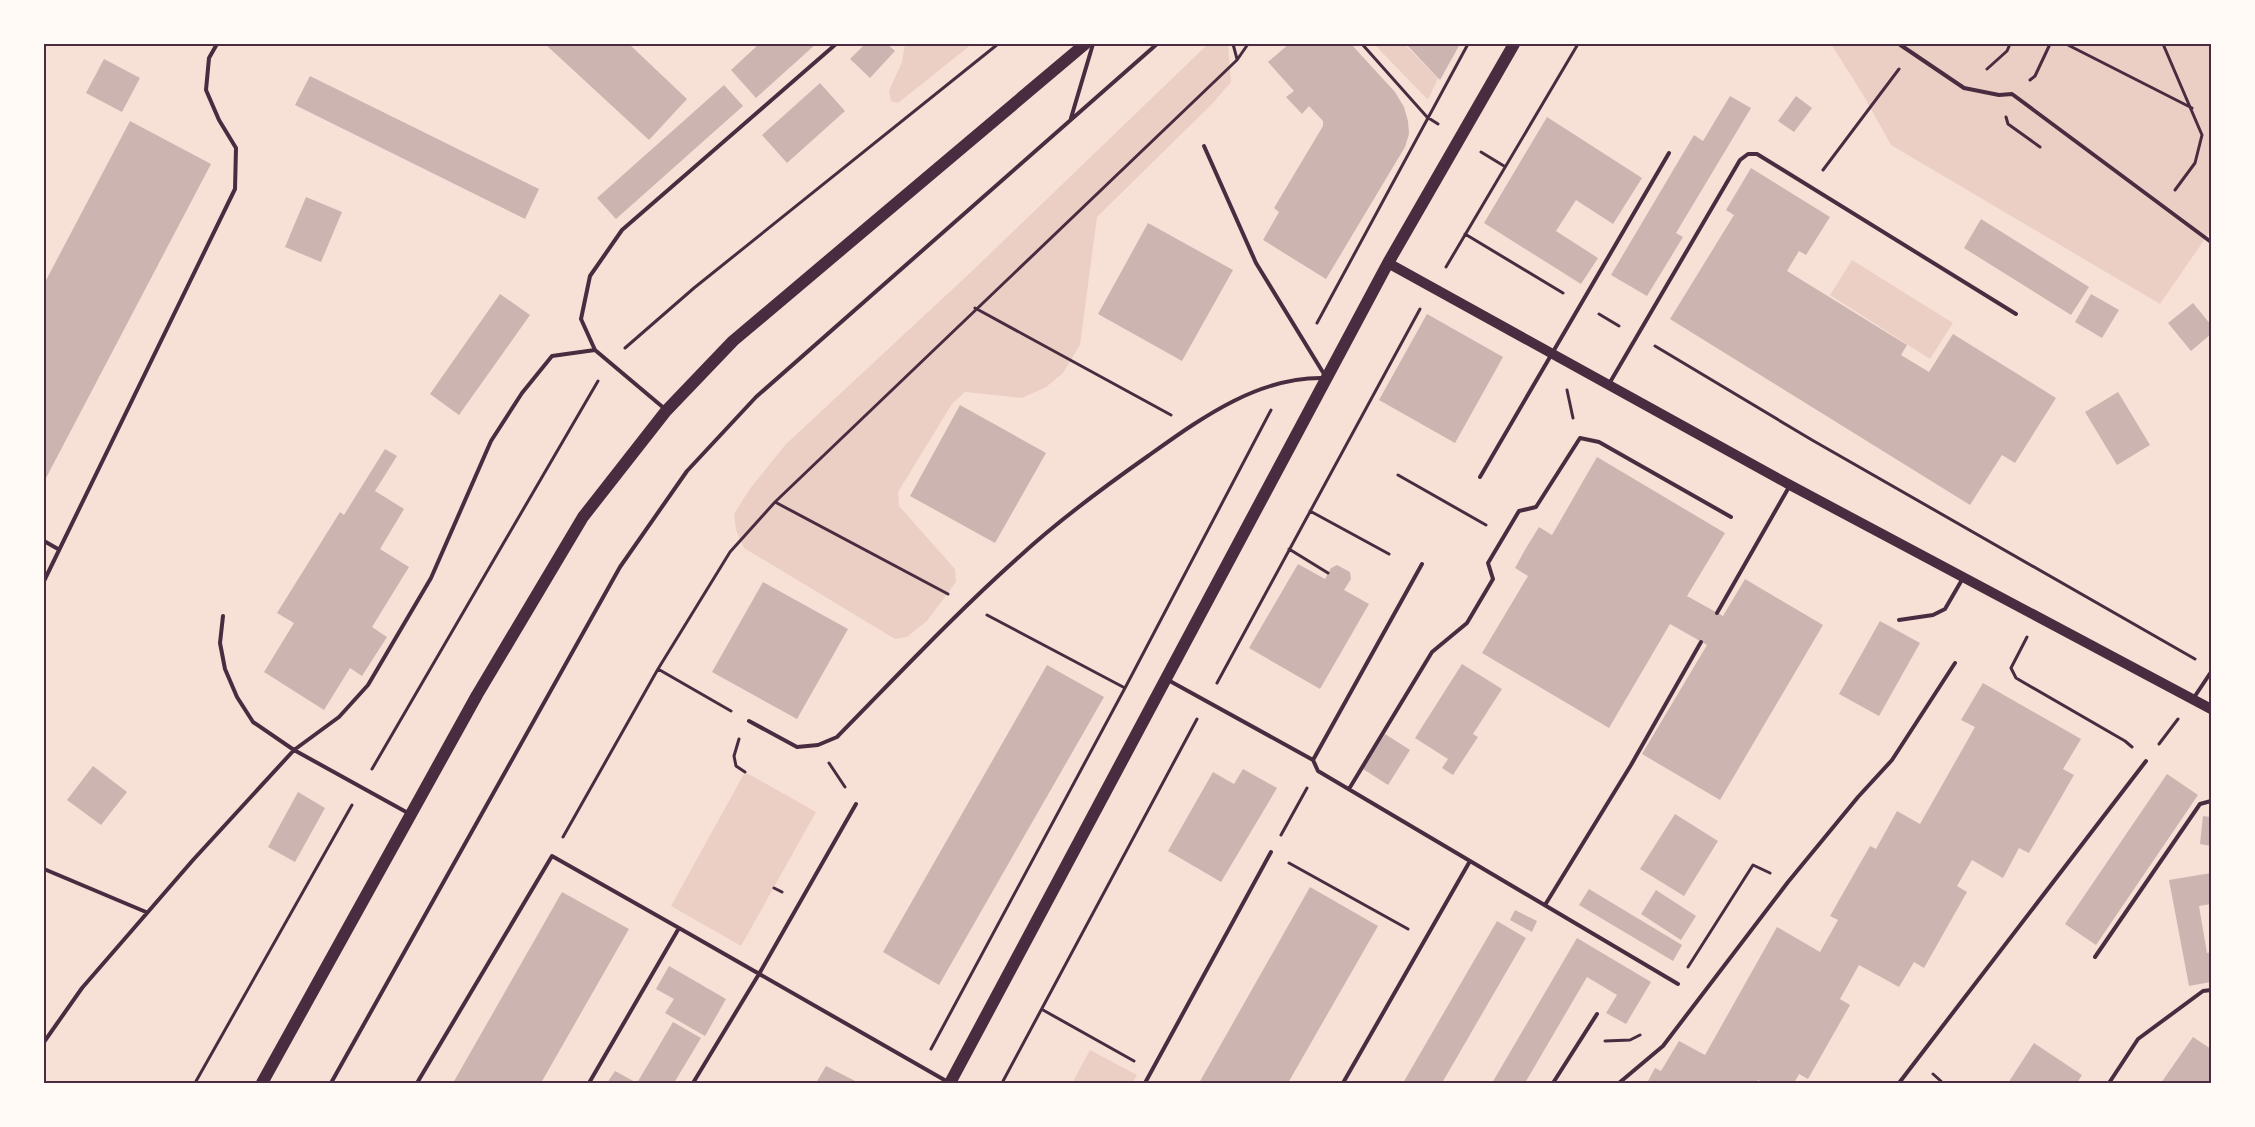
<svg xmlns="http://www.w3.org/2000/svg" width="2255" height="1127" font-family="Ubuntu,sans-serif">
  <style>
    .green { fill: #ebcfc5 }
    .building { fill: #ccb4b1 }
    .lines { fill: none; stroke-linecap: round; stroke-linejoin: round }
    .path { stroke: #4a2c40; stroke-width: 3 }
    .service { stroke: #4a2c40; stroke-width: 4 }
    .secondary { stroke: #4a2c40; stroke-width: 10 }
    .primary { stroke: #4a2c40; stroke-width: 12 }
    .neatline { fill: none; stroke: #4a2c40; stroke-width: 2 }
  </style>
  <rect width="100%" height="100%" fill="#f7e1d7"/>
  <!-- green -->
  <path class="green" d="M 905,44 L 972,44 L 898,103 L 891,101 L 889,91 L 902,62 Z
    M 1208,44 L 1228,44 L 1231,82 L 1212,104 L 1097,217 L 1080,345 L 1063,373 L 1046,387 L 1022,398 L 965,392 L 952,404 L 898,492 L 899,506 L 955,569 L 956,582 L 927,621 L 907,637 L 895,639 L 744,548 L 736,530 L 734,514 L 749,490 L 786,444 L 971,272 Z
    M 1374,44 L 1404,44 L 1438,78 L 1429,98 L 1427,99 Z
    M 1831,44 L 2211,44 L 2211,230 L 2160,304 L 1891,145 L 1862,93 Z
    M 1852,260 L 1953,323 L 1930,359 L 1830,295 Z
    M 745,772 L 816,812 L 741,946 L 671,906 Z
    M 1090,1050 L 1137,1075 L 1132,1083 L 1072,1083 Z"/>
  <!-- building -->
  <path class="building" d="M 545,44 L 629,44 L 687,99 L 649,140 Z
    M 759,44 L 816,44 L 756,98 L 731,70 Z
    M 865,44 L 887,44 L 895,51 L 870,78 L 850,59 Z
    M 1289,44 L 1351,44 L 1395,92 L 1404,107 L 1408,121 L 1409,134 L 1405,147 L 1326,279 L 1263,240 L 1279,212 L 1274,208 L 1323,126 L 1323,121 L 1309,106 L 1302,114 L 1286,97 L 1294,91 L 1268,62 Z
    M 1406,44 L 1460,44 L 1440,80 Z
    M 104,59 L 140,78 L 122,112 L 86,93 Z
    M 310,76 L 539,189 L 525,219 L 295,105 Z
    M 820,83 L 845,111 L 787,163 L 762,135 Z
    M 724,85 L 743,106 L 616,219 L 597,198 Z
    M 1730,96 L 1751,108 L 1676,233 L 1683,237 L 1647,296 L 1611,275 L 1694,135 L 1703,141 Z
    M 1796,96 L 1812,108 L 1794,132 L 1778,121 Z
    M 1547,117 L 1642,178 L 1613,224 L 1576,200 L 1556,231 L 1598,258 L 1581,284 L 1484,223 Z
    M 130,121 L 211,164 L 46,478 L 44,477 L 44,284 Z
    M 1751,168 L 1830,217 L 1806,255 L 1799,251 L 1787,271 L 1907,345 L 1901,355 L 1929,372 L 1953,334 L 2056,398 L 2015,463 L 2002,455 L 1970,505 L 1670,319 L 1734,215 L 1726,210 Z
    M 306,197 L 342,212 L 321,262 L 285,247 Z
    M 1981,219 L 2089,287 L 2071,315 L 1964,248 Z
    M 1148,223 L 1233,270 L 1182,361 L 1098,314 Z
    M 500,294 L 530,315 L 459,415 L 430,394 Z
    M 2091,294 L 2119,310 L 2102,338 L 2075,322 Z
    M 2193,303 L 2211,325 L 2211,334 L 2191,351 L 2168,323 Z
    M 1427,314 L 1503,357 L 1455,443 L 1379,400 Z
    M 2118,392 L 2150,445 L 2117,465 L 2085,412 Z
    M 960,405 L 1046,453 L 995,543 L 910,496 Z
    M 385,449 L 397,456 L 375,491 L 404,509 L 380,549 L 409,567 L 372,627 L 387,637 L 362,676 L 350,668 L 324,710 L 264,672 L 294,623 L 277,613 L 340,512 L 344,515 Z
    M 1597,457 L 1725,533 L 1687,596 L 1723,616 L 1745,579 L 1823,625 L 1720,800 L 1642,754 L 1707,645 L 1670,624 L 1609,728 L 1482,653 L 1528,576 L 1515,568 L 1526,548 L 1539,527 L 1552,535 Z
    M 1298,564 L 1325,579 L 1331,568 L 1337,565 L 1350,572 L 1351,579 L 1344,590 L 1369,604 L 1320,689 L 1249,648 Z
    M 763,582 L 848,629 L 797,719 L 712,672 Z
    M 1880,621 L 1920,643 L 1879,716 L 1839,694 Z
    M 1462,664 L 1502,689 L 1473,734 L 1478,737 L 1453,775 L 1442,768 L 1448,759 L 1415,738 Z
    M 1047,665 L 1104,697 L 939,985 L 883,952 Z
    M 1983,683 L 2081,739 L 2063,769 L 2074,775 L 2029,853 L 2019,848 L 2003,878 L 1972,860 L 1957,886 L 1967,892 L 1924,968 L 1914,962 L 1899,987 L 1859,965 L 1840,999 L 1850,1005 L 1808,1079 L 1799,1074 L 1794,1083 L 1764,1083 L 1758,1080 L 1756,1083 L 1647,1083 L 1655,1068 L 1661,1071 L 1679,1041 L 1705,1055 L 1777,927 L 1820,952 L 1838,920 L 1830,916 L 1870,846 L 1876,849 L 1897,811 L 1920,824 L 1975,727 L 1961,720 Z
    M 1385,734 L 1410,750 L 1388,785 L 1363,769 Z
    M 93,766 L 127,792 L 101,825 L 67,800 Z
    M 1243,769 L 1277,788 L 1221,882 L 1168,851 L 1213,772 L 1234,784 Z
    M 2167,774 L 2198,795 L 2096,945 L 2065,924 Z
    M 298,792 L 325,808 L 295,862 L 268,847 Z
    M 1675,814 L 1718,841 L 1684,896 L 1640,869 Z
    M 2203,816 L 2211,817 L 2211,846 L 2200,844 Z
    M 2211,873 L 2211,904 L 2199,906 L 2207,953 L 2211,952 L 2211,982 L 2189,986 L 2169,880 Z
    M 1310,887 L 1378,926 L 1288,1083 L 1199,1083 Z
    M 1589,889 L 1682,945 L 1673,961 L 1579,905 Z
    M 1656,890 L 1696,916 L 1681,940 L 1641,914 Z
    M 562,892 L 629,929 L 541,1083 L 453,1083 Z
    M 1515,910 L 1537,921 L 1532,932 L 1510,920 Z
    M 1497,921 L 1526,938 L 1442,1083 L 1403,1083 Z
    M 1577,938 L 1651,982 L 1626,1024 L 1606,1013 L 1617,995 L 1587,977 L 1525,1083 L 1492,1083 Z
    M 669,966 L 726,999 L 705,1036 L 665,1013 L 674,999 L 656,989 Z
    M 673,1022 L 701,1038 L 674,1083 L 637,1083 Z
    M 2193,1037 L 2211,1049 L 2211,1083 L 2161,1083 Z
    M 2034,1043 L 2082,1075 L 2077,1083 L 2008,1083 Z
    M 826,1066 L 859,1083 L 816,1083 Z
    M 615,1071 L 637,1083 L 607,1083 Z"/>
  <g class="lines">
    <!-- path -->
    <path class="path" d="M 1233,44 L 1237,59
      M 1362,44 L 1427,117 L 1438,124
      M 2066,44 L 2192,108
      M 2163,44 L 2202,135 L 2195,163 L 2175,190
      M 1987,69 L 2007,51 L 2010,44
      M 2030,80 L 2035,76 L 2050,44
      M 2006,117 L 2008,124 L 2040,147
      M 1481,152 L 1504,166
      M 1823,170 L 1899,69
      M 1465,234 L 1563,293
      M 1446,267 L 1578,44
      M 975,308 L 1171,415
      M 1599,314 L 1619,326
      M 1317,323 L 1468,44
      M 1655,346 L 1812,440 L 2195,659
      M 625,348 L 694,288 L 998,44
      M 1567,390 L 1573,418
      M 1398,475 L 1486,525
      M 775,502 L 948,594
      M 1310,511 L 1389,554
      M 1289,549 L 1328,573
      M 987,615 L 1125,688
      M 2027,637 L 2011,668 L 2016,678 L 2125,741 L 2132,747
      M 658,669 L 731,711
      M 1217,683 L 1420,309
      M 739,739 L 734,756 L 736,766 L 745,772
      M 2159,744 L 2178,719
      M 829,763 L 845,787
      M 372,769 L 598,381
      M 1281,835 L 1307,788
      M 563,837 L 658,669 L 730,552 L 775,502 L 1237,60 L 1248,44
      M 1289,863 L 1408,929
      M 774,888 L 782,892
      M 1688,967 L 1753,865 L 1770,873
      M 1043,1010 L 1134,1061
      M 1605,1041 L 1630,1040 L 1640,1035
      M 931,1049 L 1125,688 L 1271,410
      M 1933,1074 L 1943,1083
      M 195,1083 L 352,805
      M 1002,1083 L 1197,719"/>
    <!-- service -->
    <path class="service" d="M 1899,44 L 1964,88 L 1999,95 L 2012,94 L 2211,242
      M 1071,118 L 1093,44
      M 1204,146 L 1256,263 L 1324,374
      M 595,350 L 665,409
      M 1609,384 L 1740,160 L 1748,154 L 1757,154 L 2016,314
      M 1480,477 L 1669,153
      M 44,541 L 58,549
      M 44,581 L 235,189 L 236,148 L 219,120 L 206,90 L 209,58 L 217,44
      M 1717,613 L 1789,487
      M 223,616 L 220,643 L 225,669 L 237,697 L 253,722 L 294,750 L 408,813
      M 1899,620 L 1933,615 L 1945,609 L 1963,578
      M 1168,680 L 1313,760 L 1318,771 L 1678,984
      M 2193,699 L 2211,672
      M 749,721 L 797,747 L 818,745 L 837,737 C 897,676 956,613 1020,556 C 1060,519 1104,487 1148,456 C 1200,419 1258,376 1325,378
      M 1313,760 L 1422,564
      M 1349,789 L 1432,652 L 1467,623 L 1493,579 L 1488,563 L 1519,511 L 1536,507 L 1580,438 L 1599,442 L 1731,517
      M 44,869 L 146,912
      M 1545,905 L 1631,765 L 1701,642
      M 2095,957 L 2200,804 L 2211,801
      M 44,1042 L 82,988 L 193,860 L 294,750 L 339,717 L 368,685 L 431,578 L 491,441 L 522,393 L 552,356 L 595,350 L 581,319 L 590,276 L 622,230 L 836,44
      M 331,1083 L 620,567 L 687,471 L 756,397 L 1157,44
      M 417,1083 L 552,856 L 679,928
      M 589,1083 L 679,928 L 948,1082
      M 693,1083 L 759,974 L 856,804
      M 1145,1083 L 1271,852
      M 1343,1083 L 1470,861
      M 1553,1083 L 1597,1014
      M 1619,1083 L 1663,1046 L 1788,882 L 1858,797 L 1892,760 L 1955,663
      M 1899,1083 L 2146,761
      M 2109,1083 L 2138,1039 L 2203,991 L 2211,990"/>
    <!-- secondary -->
    <path class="secondary" d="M 1388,263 L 1790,485 L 2211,709"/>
    <!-- primary -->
    <path class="primary" d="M 262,1083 L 477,695 L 583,517 L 666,411 L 733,341 L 1085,44
      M 950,1083 L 1388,263 L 1514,44"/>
  </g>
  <!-- border -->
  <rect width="2255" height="1127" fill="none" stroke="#fffaf5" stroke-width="90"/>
  <rect x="45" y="45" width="2165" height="1037" class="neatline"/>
</svg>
